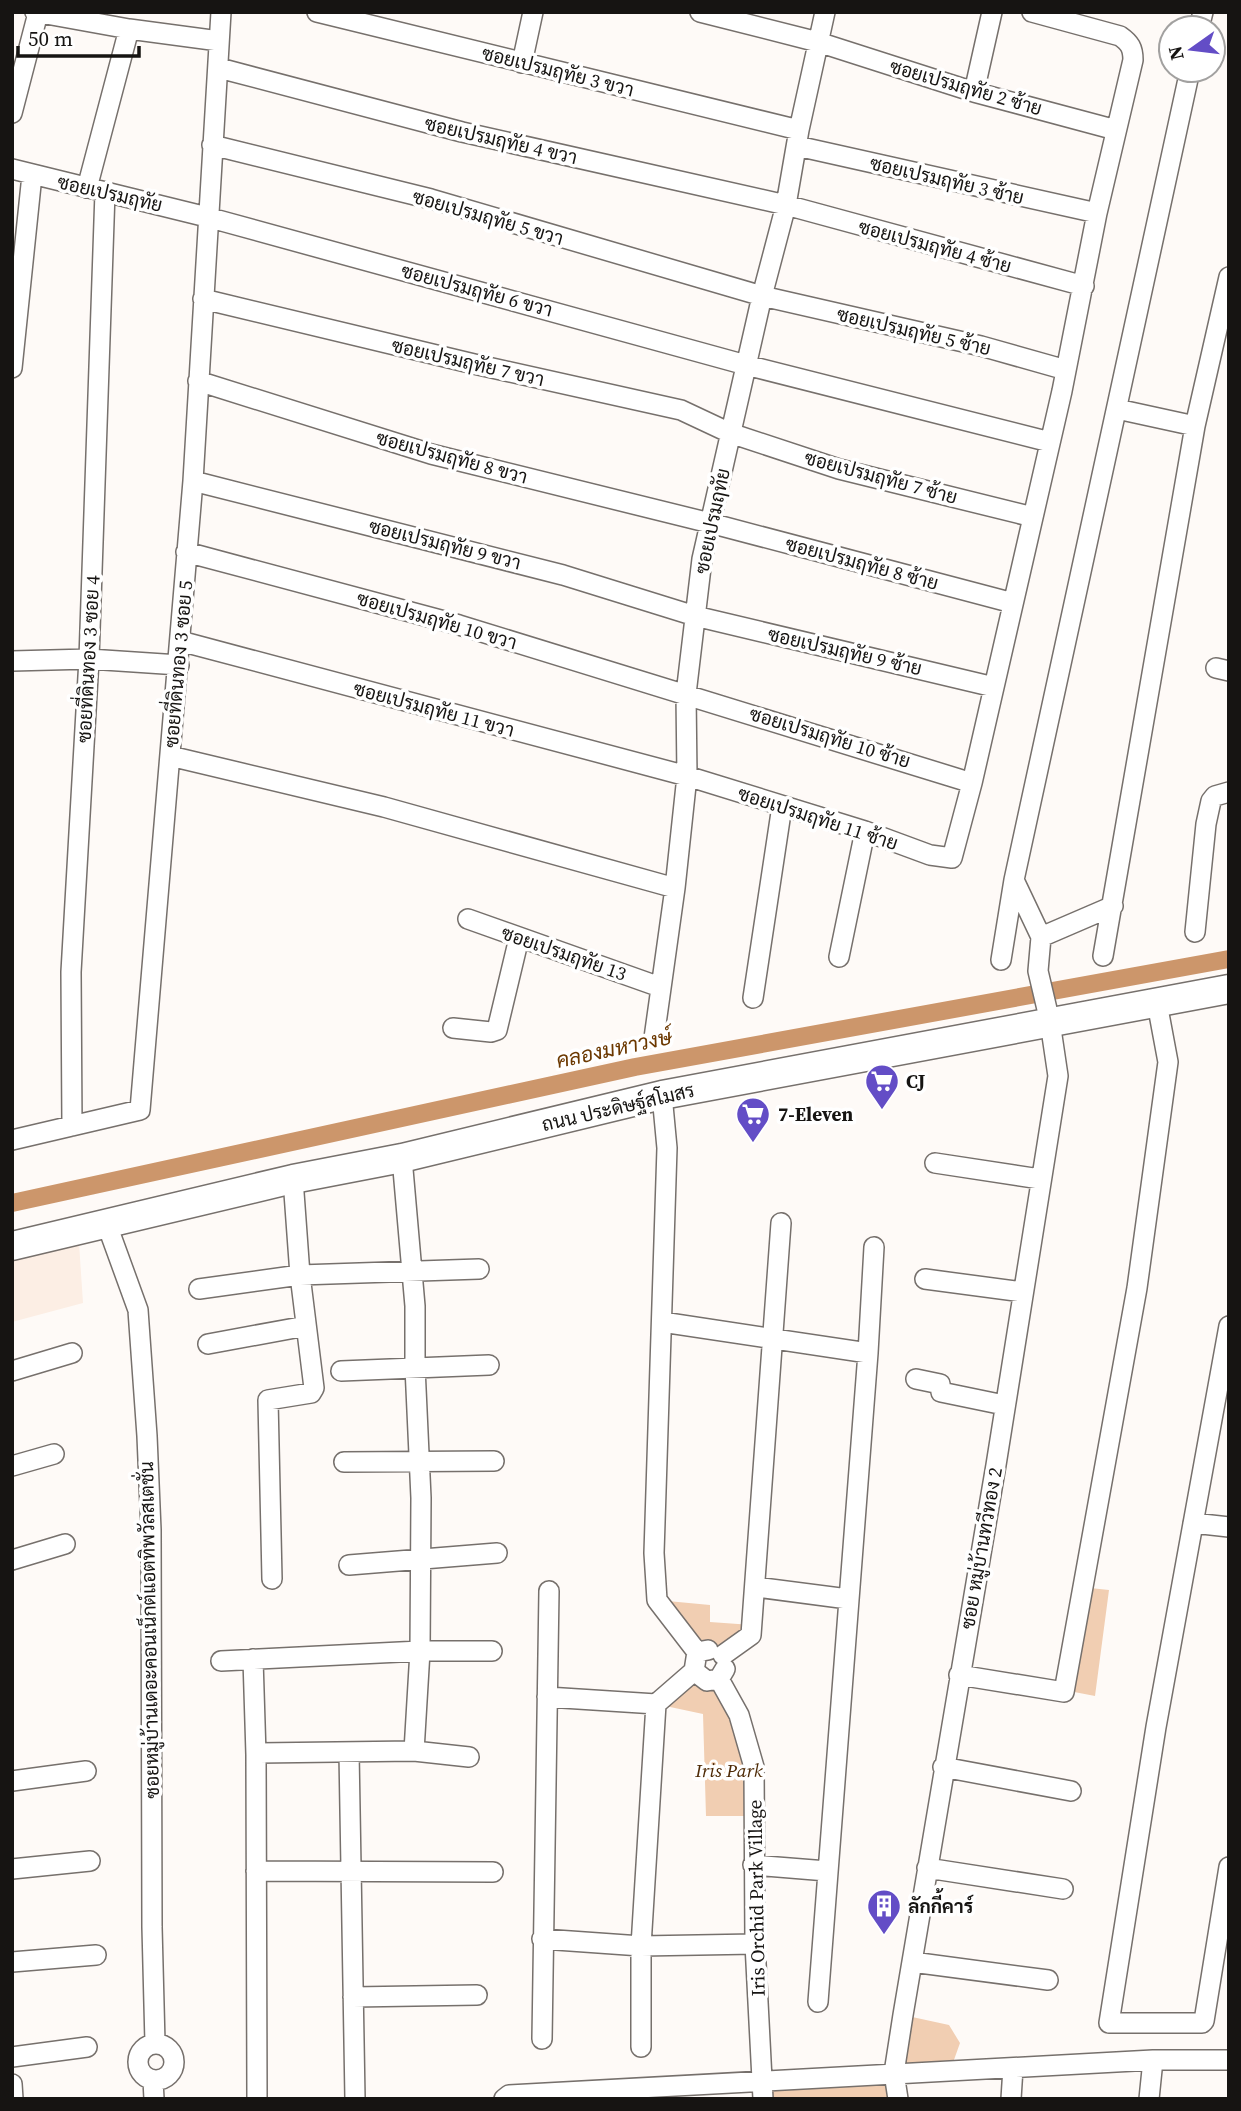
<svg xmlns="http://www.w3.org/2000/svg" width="1241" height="2111" font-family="'Source Serif 4',Sarabun,serif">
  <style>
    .built { fill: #fceee4 }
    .green { fill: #f1ceb2 }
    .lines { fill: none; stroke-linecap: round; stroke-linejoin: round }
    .canal { stroke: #cc966b; stroke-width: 18 }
    .street-casing { stroke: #76706c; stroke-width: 22 }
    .secondary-casing { stroke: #76706c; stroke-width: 31 }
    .street { stroke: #fff; stroke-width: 19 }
    .secondary { stroke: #fff; stroke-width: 28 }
    .labels { text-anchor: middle; stroke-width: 7; stroke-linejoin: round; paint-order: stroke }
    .street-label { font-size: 19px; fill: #161412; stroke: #fff }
    .poi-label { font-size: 19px; font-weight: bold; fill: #161412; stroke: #fff; text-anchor: start }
    .park-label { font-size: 19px; font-style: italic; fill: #4e2a06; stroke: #fff }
    .water-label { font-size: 21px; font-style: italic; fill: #6b3800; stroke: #fff }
  </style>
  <rect width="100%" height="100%" fill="#fefaf7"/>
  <!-- built -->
  <path class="built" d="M 79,1243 L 83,1303 L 12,1322 L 12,1259 Z"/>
  <!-- green -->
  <path class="green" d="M 1090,1588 L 1109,1590 L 1095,1696 L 1069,1691 Z
    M 657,1600 L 710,1605 L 710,1622 L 752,1625 L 723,1655 L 697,1652 Z
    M 694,1671 L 707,1681 L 739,1715 L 753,1816 L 706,1816 L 703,1714 L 656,1704 Z
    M 903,2015 L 949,2025 L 960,2043 L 950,2071 L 894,2073 L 898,2099 L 763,2099 L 763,2082 L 894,2073 Z"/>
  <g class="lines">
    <!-- canal -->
    <path class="canal" d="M 12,1203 L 635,1067 L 1229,959"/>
    <!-- street casing -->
    <g class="street-casing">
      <path id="street" d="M 35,12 L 129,29 L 219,41
        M 317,12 L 799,130
        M 700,12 L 818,42 L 974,92 L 1116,130
        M 1199,28 L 1203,12
        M 522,63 L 533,12
        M 219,68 L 462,132 L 786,205 L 1084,286
        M 974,92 L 992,12
        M 12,113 L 38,13
        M 212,145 L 431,199 L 762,296 L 981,346 L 1066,370
        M 797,146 L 1097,213
        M 12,169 L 207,217 L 746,365 L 1050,442
        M 87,188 L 129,29
        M 203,299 L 474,364 L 681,410 L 730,433 L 839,469 L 1033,517
        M 12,368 L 32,175
        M 198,381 L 431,454 L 710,523 L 1013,603
        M 1117,409 L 1195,426
        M 193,481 L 563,575 L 695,616 L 994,687
        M 186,552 L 459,625 L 972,783
        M 180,641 L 687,776 L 865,831 L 930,855 L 952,858 L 972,783 L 1062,391 L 1097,213 L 1133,60 C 1133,48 1130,43 1120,36 L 1032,12
        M 12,661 L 89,659 L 179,665
        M 1216,668 L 1229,671
        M 170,756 L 384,807 L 675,888
        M 468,919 L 660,987
        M 1195,932 L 1206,824 L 1211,801 L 1215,796 L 1229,792
        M 1041,937 L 1113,906
        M 1103,956 L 1195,426 L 1229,277
        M 839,957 L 865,831
        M 1001,960 L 1014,880
        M 753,998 L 782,806
        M 453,1028 L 491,1032 L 497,1030 L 519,938
        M 654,1038 L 675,888 L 687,776 L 686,694 L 702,559 L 762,296 L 786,205 L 799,130 L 825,12
        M 662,1095 L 667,1148 L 654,1553 L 657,1600 L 697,1652
        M 72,1126 L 71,972 L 89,659 L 105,192
        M 12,1140 L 140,1110 L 193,481 L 221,12
        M 402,1158 L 415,1306 L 415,1367 L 421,1498 L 420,1651 L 414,1751
        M 935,1163 L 1040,1179
        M 106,1222 L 138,1310 L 147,1436 L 151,1530 L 152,1927 L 155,2043
        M 925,1279 L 1023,1292
        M 199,1289 L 300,1275 L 479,1269
        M 662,1322 L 868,1353
        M 1229,1326 L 1156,1727 L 1109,2023 L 1202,2023 L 1204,2021 L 1229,1867
        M 208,1344 L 306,1326
        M 12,1371 L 72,1353
        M 341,1371 L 489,1365
        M 916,1379 L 940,1384 L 941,1392 L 1004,1405
        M 344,1462 L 494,1461
        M 12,1466 L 54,1454
        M 1193,1523 L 1229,1527
        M 12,1560 L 65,1544
        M 349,1565 L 497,1553
        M 272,1579 L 268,1400 L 311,1393 L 314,1388 L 300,1275 L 293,1179
        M 756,1587 L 848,1599
        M 723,1655 L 751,1635 L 781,1223
        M 253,1659 L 256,1755 L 257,2099
        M 221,1661 L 420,1651 L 492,1651
        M 694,1671 L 707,1681 L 719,1679 L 725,1669
        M 959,1675 L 1064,1692 L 1137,1288 L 1168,1062 L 1157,1003
        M 719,1679 L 739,1715 L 754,1767 L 755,1944 L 763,2099
        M 547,1697 L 656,1704 L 694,1671 L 697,1652 L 708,1650
        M 349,1752 L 355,2099
        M 256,1755 L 259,1753 L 414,1751 L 469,1757
        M 943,1767 L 1071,1791
        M 12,1781 L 86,1771
        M 753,1865 L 827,1871
        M 927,1868 L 1063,1889
        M 12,1869 L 90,1861
        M 256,1871 L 493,1872
        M 542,1939 L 641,1946 L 755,1944
        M 12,1962 L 96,1955
        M 912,1962 L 1048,1980
        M 353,1997 L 477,1995
        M 818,2002 L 868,1353 L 874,1247
        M 542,2039 L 549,1591
        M138 2062a18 18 0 1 1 36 0a18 18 0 1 1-36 0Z
        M 641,2047 L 641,1946 L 656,1704
        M 12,2057 L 87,2047
        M 153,2080 L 154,2099
        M 12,2084 L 13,2099
        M 504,2099 L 509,2095 L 1153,2060 L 1229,2060
        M 898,2099 L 894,2073 L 903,2015 L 996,1465 L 1058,1076 L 1050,1022 L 1038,971 L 1041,937 L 1014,880 L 1190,70
        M 1011,2099 L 1013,2068
        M 1149,2099 L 1153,2060"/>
    </g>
    <!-- secondary casing -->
    <g class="secondary-casing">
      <path id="secondary" d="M 12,1246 L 293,1179 L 402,1158 L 662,1095 L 1229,989"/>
    </g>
    <!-- street -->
    <use href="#street" class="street"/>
    <!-- secondary -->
    <use href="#secondary" class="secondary"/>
  </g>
  <!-- icons -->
  <defs>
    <g id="supermarket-pin" transform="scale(1.75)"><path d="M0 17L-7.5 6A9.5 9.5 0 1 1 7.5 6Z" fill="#634dc6" stroke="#fff"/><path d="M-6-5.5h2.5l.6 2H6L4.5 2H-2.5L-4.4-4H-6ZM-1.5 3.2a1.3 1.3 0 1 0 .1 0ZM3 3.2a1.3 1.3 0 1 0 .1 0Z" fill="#fff"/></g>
    <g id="building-pin" transform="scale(1.75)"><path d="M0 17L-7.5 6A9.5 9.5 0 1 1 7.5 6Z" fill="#634dc6" stroke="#fff"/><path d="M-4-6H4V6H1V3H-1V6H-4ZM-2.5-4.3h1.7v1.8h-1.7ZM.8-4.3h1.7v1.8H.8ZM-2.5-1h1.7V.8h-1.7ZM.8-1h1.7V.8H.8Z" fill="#fff"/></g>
  </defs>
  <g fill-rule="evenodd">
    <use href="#supermarket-pin" x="882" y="1081"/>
    <use href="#supermarket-pin" x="753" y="1114"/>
    <use href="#building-pin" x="884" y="1906"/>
  </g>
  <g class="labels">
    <!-- street labels -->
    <g class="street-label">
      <text transform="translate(558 71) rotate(14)" y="7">ซอยเปรมฤทัย 3 ขวา</text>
      <text transform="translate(966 87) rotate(16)" y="7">ซอยเปรมฤทัย 2 ซ้าย</text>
      <text transform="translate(501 140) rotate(13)" y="7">ซอยเปรมฤทัย 4 ขวา</text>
      <text transform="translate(947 180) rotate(13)" y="7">ซอยเปรมฤทัย 3 ซ้าย</text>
      <text transform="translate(110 193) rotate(13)" y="7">ซอยเปรมฤทัย</text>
      <text transform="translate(488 217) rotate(16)" y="7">ซอยเปรมฤทัย 5 ขวา</text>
      <text transform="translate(935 246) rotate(15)" y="7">ซอยเปรมฤทัย 4 ซ้าย</text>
      <text transform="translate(477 290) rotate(15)" y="7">ซอยเปรมฤทัย 6 ขวา</text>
      <text transform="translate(914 331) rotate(13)" y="7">ซอยเปรมฤทัย 5 ซ้าย</text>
      <text transform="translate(468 362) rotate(13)" y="7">ซอยเปรมฤทัย 7 ขวา</text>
      <text transform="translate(452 457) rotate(15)" y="7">ซอยเปรมฤทัย 8 ขวา</text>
      <text transform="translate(881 477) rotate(15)" y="7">ซอยเปรมฤทัย 7 ซ้าย</text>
      <text transform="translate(712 521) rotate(-78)" y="7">ซอยเปรมฤทัย</text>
      <text transform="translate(445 544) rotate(14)" y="7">ซอยเปรมฤทัย 9 ขวา</text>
      <text transform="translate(862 563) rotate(15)" y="7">ซอยเปรมฤทัย 8 ซ้าย</text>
      <text transform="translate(437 620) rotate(16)" y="7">ซอยเปรมฤทัย 10 ขวา</text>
      <text transform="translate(845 651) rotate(13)" y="7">ซอยเปรมฤทัย 9 ซ้าย</text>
      <text transform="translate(88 659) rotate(-87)" y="7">ซอยที่ดินทอง 3 ซอย 4</text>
      <text transform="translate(178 664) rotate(-85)" y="7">ซอยที่ดินทอง 3 ซอย 5</text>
      <text transform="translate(434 709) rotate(15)" y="7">ซอยเปรมฤทัย 11 ขวา</text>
      <text transform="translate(830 737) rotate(17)" y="7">ซอยเปรมฤทัย 10 ซ้าย</text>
      <text transform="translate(818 818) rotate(18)" y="7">ซอยเปรมฤทัย 11 ซ้าย</text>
      <text transform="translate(564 953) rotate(19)" y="7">ซอยเปรมฤทัย 13</text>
      <text transform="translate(618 1107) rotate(-13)" y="7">ถนน ประดิษฐ์สโมสร</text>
      <text transform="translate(981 1548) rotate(-80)" y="7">ซอย หมู่บ้านทวีทอง 2</text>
      <text transform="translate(149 1630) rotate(-91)" y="7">ซอยหมู่บ้านเดอะคอนเน็กต์แอตทิพวัลสเตชั่น</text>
      <text transform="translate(756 1898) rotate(-91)" y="7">Iris Orchid Park Village</text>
    </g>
    <!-- poi labels -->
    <g class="poi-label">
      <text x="906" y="1088">CJ</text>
      <text x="778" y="1121">7-Eleven</text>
      <text x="908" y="1913">ลักกี้คาร์</text>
    </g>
    <!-- park labels -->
    <g class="park-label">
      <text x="729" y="1777">Iris Park</text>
    </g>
    <!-- water labels -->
    <g class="water-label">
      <text transform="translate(614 1049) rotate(-12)" y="7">คลองมหาวงษ์</text>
    </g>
  </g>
  <!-- border -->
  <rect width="1241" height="2111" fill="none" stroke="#161412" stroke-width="28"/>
  <!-- north arrow -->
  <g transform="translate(1192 49) rotate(256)"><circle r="33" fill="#ffffff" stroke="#a2a1a0" stroke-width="2"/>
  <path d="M0-5L12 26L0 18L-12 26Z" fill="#634dc6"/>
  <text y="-10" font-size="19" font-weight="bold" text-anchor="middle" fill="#161412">N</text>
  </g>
  <!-- scale -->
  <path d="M18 46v10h121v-10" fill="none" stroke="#161412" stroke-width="3.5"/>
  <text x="28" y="46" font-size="21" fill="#161412" stroke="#ffffff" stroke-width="5" paint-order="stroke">50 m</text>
</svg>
